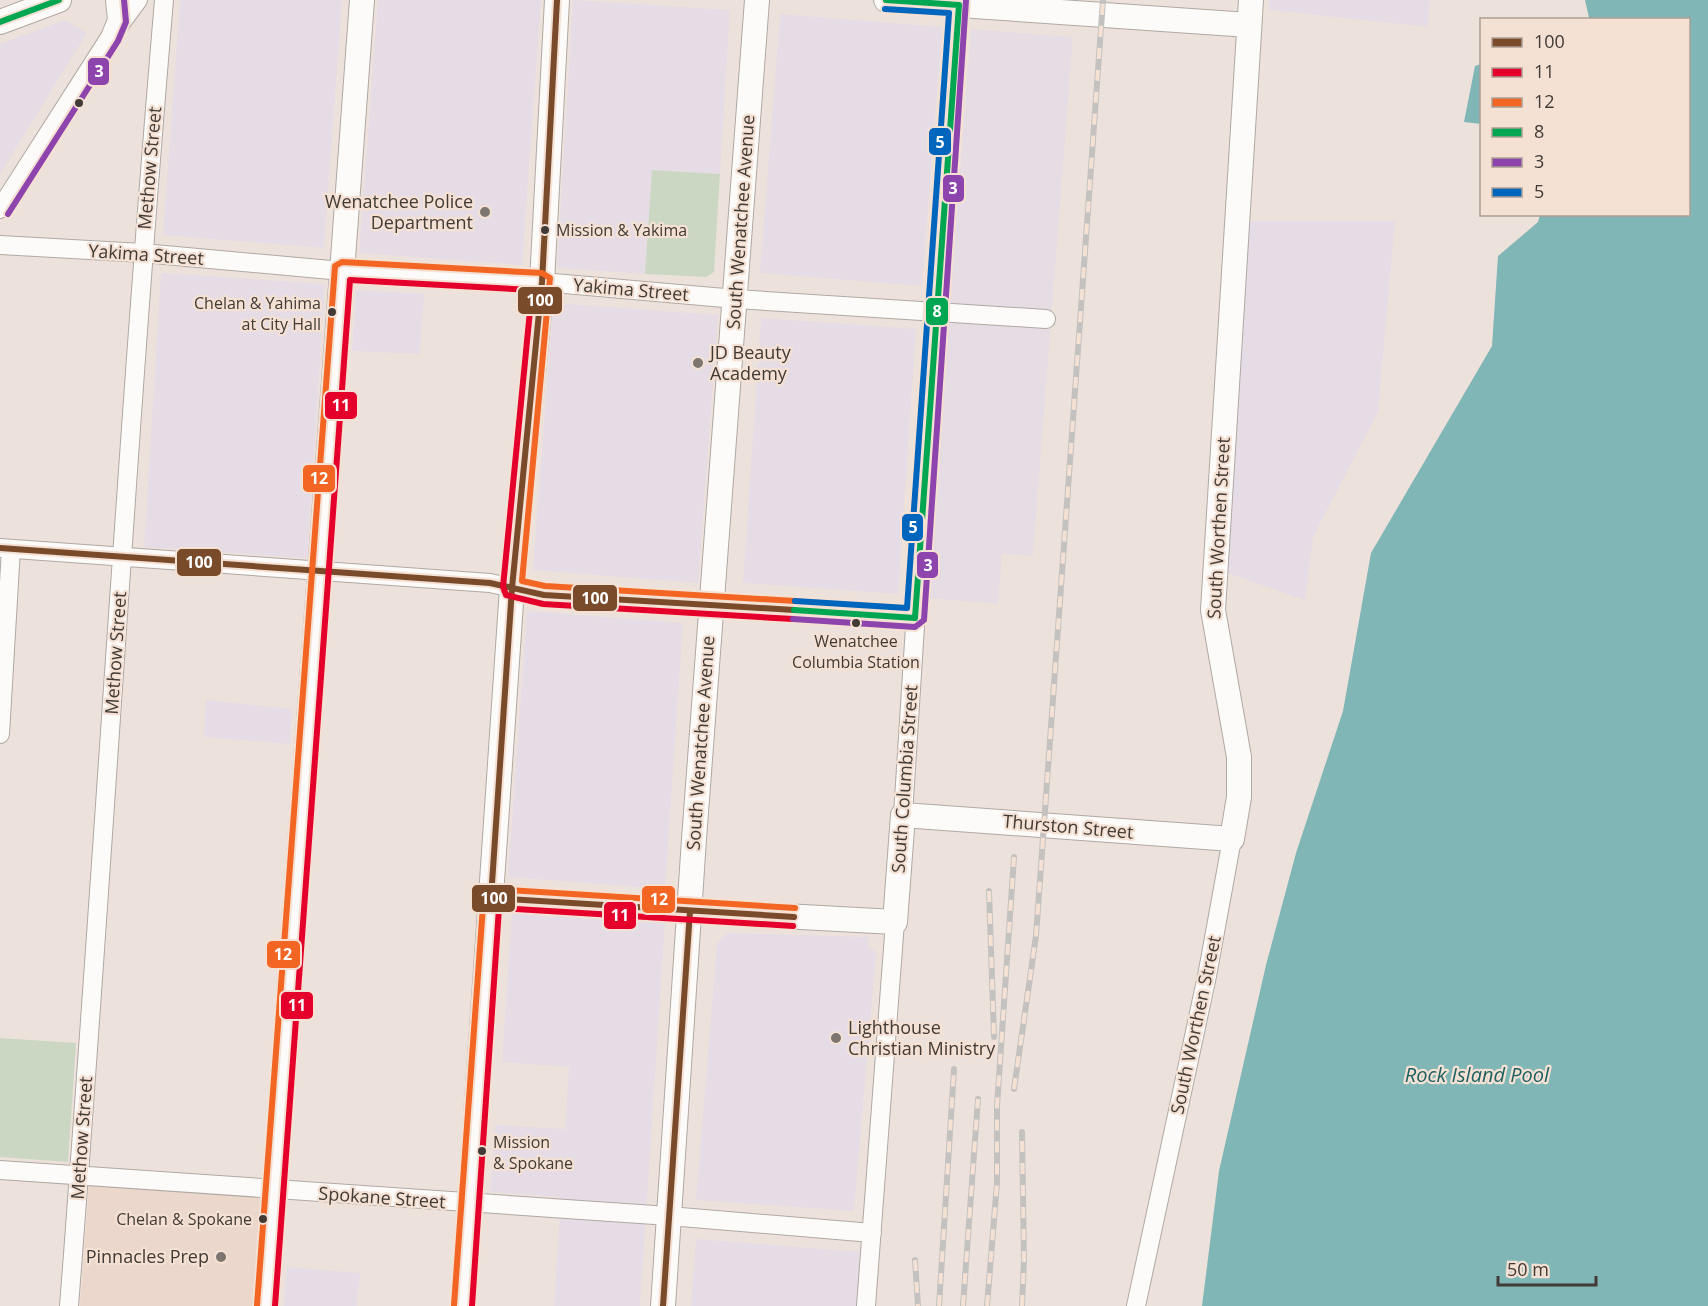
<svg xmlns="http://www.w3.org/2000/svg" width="1708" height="1306" font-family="'Open Sans',sans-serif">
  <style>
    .commercial { fill: #e5dce5 }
    .industrial { fill: #e6dce4 }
    .built { fill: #ebd7cb }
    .green { fill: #cbd7c3 }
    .water { fill: #80b6b6 }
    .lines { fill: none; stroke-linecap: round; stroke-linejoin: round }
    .minor-casing { stroke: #b0a8a3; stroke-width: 20 }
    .major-casing { stroke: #b0a8a3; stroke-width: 26 }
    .minor { stroke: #fcfbfa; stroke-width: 18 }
    .major { stroke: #fcfbfa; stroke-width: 24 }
    .rail-casing { stroke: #c4c2c0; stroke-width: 6 }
    .rail { stroke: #f4e1d4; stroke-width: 4; stroke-dasharray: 11; stroke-linecap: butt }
    .bus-1-casing { stroke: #f4e1d4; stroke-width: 10 }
    .bus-2-casing { stroke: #f4e1d4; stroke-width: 10 }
    .bus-3-casing { stroke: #f4e1d4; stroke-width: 10 }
    .bus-4-casing { stroke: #f4e1d4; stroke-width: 10 }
    .bus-5-casing { stroke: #f4e1d4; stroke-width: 10 }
    .bus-6-casing { stroke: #f4e1d4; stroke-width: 10 }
    .bus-1 { stroke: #7a4b2a; stroke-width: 6 }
    .bus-2 { stroke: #e4002b; stroke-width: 6 }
    .bus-3 { stroke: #f26522; stroke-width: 6 }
    .bus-4 { stroke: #00a651; stroke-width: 6 }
    .bus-5 { stroke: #8e44ad; stroke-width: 6 }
    .bus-6 { stroke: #0065bd; stroke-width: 6 }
    .bus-dot { fill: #413a35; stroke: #f4e1d4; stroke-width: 2 }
    .poi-dot { fill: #7d756f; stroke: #f4e1d4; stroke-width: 2 }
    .labels { text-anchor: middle; stroke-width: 4.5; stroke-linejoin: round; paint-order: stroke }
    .bus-label { font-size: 16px; fill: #413a35; stroke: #f4e1d4; text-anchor: start }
    .street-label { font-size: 18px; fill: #413a35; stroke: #f4e1d4 }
    .poi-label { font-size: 18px; fill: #413a35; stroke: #f4e1d4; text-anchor: end }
    .water-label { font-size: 20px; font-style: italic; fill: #1d6062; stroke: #f4e1d4 }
    .line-badge { stroke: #f4e1d4; stroke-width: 2 }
    .badge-label { font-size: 16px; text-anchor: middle; font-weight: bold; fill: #fff }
  </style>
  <rect width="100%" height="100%" fill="#ede2db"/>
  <!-- commercial -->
  <path class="commercial" d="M 180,0 L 342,0 L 324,248 L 163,235 Z
    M 378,0 L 541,0 L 522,265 L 359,253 Z
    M 573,0 L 730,10 L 720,174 L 652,170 L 645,274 L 557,268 Z
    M 1269,0 L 1430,0 L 1428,27 L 1269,10 Z
    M 780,14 L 942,27 L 922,286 L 760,273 Z
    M 65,20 L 87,33 L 0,174 L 0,44 Z
    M 1248,221 L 1395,221 L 1378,412 L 1313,537 L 1305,600 L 1227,573 Z
    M 161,273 L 325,284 L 307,558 L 144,547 Z
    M 356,290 L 424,294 L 420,354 L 352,351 Z
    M 553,303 L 718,315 L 698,583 L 533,570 Z
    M 761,318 L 916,329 L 898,594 L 743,583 Z
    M 527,611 L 683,623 L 665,889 L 508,877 Z
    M 206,700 L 292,709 L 290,744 L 204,737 Z
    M 512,912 L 665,922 L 640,1306 L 554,1306 L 561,1197 L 490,1192 L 495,1125 L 565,1129 L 569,1067 L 502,1062 Z
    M 728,933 L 869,937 L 868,947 L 876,952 L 854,1211 L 696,1200 L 717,943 Z
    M 696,1239 L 862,1252 L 858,1306 L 691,1306 Z
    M 287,1267 L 360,1273 L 357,1306 L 284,1306 Z"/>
  <!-- industrial -->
  <path class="industrial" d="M 971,29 L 1073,37 L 1033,556 L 1002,554 L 998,604 L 927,598 Z"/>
  <!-- built -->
  <path class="built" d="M 89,1184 L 261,1197 L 253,1306 L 80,1306 Z"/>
  <!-- green -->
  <path class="green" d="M 652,170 L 720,174 L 714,272 L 706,277 L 645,274 Z
    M 0,1038 L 76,1043 L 68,1162 L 0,1157 Z"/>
  <!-- water -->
  <path class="water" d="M 1585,0 L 1708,0 L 1708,1306 L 1202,1306 L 1219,1171 L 1266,965 L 1296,853 L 1343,711 L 1371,553 L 1492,346 L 1498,256 L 1538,222 L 1540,215 L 1688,214 L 1688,20 L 1587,19 L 1589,18 Z
    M 1481,64 L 1481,124 L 1464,122 L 1475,66 Z"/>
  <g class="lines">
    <!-- minor casing -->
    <g class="minor-casing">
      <path id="minor" d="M 115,31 L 138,0
        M 0,209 L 110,37 L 117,20 L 115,0
        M 0,245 L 143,253 L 342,271 L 542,282 L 736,299 L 1046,319
        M 0,548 L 490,583 L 544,595 L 915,618
        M 0,734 L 11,549
        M 903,815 L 935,312 L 959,0
        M 491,898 L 690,911
        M 0,1170 L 669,1216 L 872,1233
        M 69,1306 C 103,871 127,435 164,0
        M 866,1306 L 895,922
        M 1136,1306 L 1207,976 L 1232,839"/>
    </g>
    <!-- major casing -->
    <g class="major-casing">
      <path id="major" d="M 886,0 L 1249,25
        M 0,22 L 59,0
        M 690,911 L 895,922 L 903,815 L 1232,839 L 1239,797 L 1239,757 L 1213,610 L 1251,0
        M 266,1306 L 362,0
        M 463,1306 L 512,588 L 542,282 L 557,0
        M 663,1306 L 694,839 L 757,0"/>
    </g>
    <!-- minor -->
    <use href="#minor" class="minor"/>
    <!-- major -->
    <use href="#major" class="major"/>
    <!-- rail casing -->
    <g class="rail-casing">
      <path id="rail" d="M 989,891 L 994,1037
        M 1014,1089 L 1036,936 L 1103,0
        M 915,1260 L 918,1306
        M 939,1306 L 954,1069
        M 963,1306 L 978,1099
        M 987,1306 L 997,1183 L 997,1106 L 1014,857
        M 1022,1306 L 1024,1260 L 1022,1132"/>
    </g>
    <!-- rail -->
    <use href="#rail" class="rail"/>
    <!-- bus-1 casing -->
    <g class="bus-1-casing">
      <path id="bus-1" d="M 557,0 L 542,282 L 512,588 L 491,898 L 794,917
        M 0,548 L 490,583 L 544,595 L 794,610
        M 663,1306 L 690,911"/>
    </g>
    <!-- bus-2 casing -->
    <g class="bus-2-casing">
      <path id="bus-2" d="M 275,1306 L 350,280 L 532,290 L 503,587 L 506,595 L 543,604 L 793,619
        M 472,1306 L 499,908 L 793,926"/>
    </g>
    <!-- bus-3 casing -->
    <g class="bus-3-casing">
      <path id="bus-3" d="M 257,1305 L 335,266 L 342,262 L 542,273 L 550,278 L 522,581 L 545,586 L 795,601
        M 454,1305 L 484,892 L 492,889 L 795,908"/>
    </g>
    <!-- bus-4 casing -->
    <g class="bus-4-casing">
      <path id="bus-4" d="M 886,0 L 959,5
        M 0,22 L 59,0
        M 794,610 L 915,618
        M 915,618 L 959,5"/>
    </g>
    <!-- bus-5 casing -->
    <g class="bus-5-casing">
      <path id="bus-5" d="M 8,214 L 118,41 L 126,22 L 124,0
        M 793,619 L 915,627 L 924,620 L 966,0"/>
    </g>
    <!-- bus-6 casing -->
    <g class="bus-6-casing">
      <path id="bus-6" d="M 795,601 L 907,608 L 949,13 L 885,9"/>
    </g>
    <!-- bus-1 -->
    <use href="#bus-1" class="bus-1"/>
    <!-- bus-2 -->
    <use href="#bus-2" class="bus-2"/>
    <!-- bus-3 -->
    <use href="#bus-3" class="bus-3"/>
    <!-- bus-4 -->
    <use href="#bus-4" class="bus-4"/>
    <!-- bus-5 -->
    <use href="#bus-5" class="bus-5"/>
    <!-- bus-6 -->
    <use href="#bus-6" class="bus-6"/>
  </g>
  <!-- markers -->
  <g class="bus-dot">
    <circle cx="79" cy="103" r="5"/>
    <circle cx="545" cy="230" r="5"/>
    <circle cx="332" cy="312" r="5"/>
    <circle cx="856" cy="623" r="5"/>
    <circle cx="482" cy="1151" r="5"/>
    <circle cx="263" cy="1219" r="5"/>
  </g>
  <g class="poi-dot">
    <circle cx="485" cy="212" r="6"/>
    <circle cx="698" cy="363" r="6"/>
    <circle cx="836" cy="1038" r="6"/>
    <circle cx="221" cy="1257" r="6"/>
  </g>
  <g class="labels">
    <!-- bus labels -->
    <g class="bus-label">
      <text x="556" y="236">Mission &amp; Yakima</text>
      <text x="321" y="309" text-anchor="end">Chelan &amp; Yahima<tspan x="321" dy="21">at City Hall</tspan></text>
      <text x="856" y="647" text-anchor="middle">Wenatchee<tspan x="856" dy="21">Columbia Station</tspan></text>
      <text x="493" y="1148">Mission<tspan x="493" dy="21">&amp; Spokane</tspan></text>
      <text x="252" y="1225" text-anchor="end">Chelan &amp; Spokane</text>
    </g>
    <!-- street labels -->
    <g class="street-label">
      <text transform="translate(150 168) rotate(-85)" y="6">Methow Street</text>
      <text transform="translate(741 222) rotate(-86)" y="6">South Wenatchee Avenue</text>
      <text transform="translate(146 255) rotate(4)" y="6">Yakima Street</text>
      <text transform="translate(631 290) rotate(5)" y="6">Yakima Street</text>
      <text transform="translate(1219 528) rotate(-87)" y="6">South Worthen Street</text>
      <text transform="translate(116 653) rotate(-86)" y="6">Methow Street</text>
      <text transform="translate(701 743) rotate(-86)" y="6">South Wenatchee Avenue</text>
      <text transform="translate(905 779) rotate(-86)" y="6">South Columbia Street</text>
      <text transform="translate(1068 827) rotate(5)" y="6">Thurston Street</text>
      <text transform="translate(1196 1025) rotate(-78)" y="6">South Worthen Street</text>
      <text transform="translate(82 1138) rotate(-86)" y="6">Methow Street</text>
      <text transform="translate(382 1198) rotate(4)" y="6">Spokane Street</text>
    </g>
    <!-- poi labels -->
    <g class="poi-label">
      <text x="473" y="208">Wenatchee Police<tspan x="473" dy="21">Department</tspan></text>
      <text x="710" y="359" text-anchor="start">JD Beauty<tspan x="710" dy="21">Academy</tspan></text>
      <text x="848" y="1034" text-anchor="start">Lighthouse<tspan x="848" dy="21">Christian Ministry</tspan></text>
      <text x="209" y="1263">Pinnacles Prep</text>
    </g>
    <!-- water labels -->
    <g class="water-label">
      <text x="1477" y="1082">Rock Island Pool</text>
    </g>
  </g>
  <g class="line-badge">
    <rect x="87" y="57" width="23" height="29" rx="6" fill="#8e44ad"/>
    <rect x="928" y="127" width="24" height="29" rx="6" fill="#0065bd"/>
    <rect x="942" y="174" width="23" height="29" rx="6" fill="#8e44ad"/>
    <rect x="517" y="286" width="46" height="29" rx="6" fill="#7a4b2a"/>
    <rect x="925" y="297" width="24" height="29" rx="6" fill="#00a651"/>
    <rect x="324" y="391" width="34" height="29" rx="6" fill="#e4002b"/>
    <rect x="302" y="464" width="34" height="29" rx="6" fill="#f26522"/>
    <rect x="901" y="513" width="23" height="29" rx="6" fill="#0065bd"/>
    <rect x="176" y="548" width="46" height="29" rx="6" fill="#7a4b2a"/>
    <rect x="916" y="551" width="23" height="28" rx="6" fill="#8e44ad"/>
    <rect x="572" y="584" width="46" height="28" rx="6" fill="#7a4b2a"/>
    <rect x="471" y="884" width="45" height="29" rx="6" fill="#7a4b2a"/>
    <rect x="641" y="885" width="35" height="29" rx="6" fill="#f26522"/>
    <rect x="603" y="901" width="34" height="29" rx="6" fill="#e4002b"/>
    <rect x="266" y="940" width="35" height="29" rx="6" fill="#f26522"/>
    <rect x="280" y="991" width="34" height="29" rx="6" fill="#e4002b"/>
  </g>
  <g class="badge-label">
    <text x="99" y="77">3</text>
    <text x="940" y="148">5</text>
    <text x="953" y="194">3</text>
    <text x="540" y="306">100</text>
    <text x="937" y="317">8</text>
    <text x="341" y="411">11</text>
    <text x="319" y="484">12</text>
    <text x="913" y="533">5</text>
    <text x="199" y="568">100</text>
    <text x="928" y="571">3</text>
    <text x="595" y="604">100</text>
    <text x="494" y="904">100</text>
    <text x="659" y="905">12</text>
    <text x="620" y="921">11</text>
    <text x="283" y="960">12</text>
    <text x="297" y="1011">11</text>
  </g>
  <!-- legend -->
  <rect x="1480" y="18" width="210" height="198" fill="#f4e1d4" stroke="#ac9e94" stroke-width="1.5"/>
  <rect x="1492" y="38" width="30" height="9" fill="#7a4b2a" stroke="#ac9e94" stroke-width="1.5"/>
  <text x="1534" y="48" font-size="18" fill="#413a35">100</text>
  <rect x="1492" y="68" width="30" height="9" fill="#e4002b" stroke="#ac9e94" stroke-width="1.5"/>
  <text x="1534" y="78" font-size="18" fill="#413a35">11</text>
  <rect x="1492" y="98" width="30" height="9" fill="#f26522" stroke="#ac9e94" stroke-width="1.5"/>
  <text x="1534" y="108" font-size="18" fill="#413a35">12</text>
  <rect x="1492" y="128" width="30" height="9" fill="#00a651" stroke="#ac9e94" stroke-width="1.5"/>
  <text x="1534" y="138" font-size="18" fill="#413a35">8</text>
  <rect x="1492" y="158" width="30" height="9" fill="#8e44ad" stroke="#ac9e94" stroke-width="1.5"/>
  <text x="1534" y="168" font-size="18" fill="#413a35">3</text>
  <rect x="1492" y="188" width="30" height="9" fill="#0065bd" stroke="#ac9e94" stroke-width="1.5"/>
  <text x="1534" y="198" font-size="18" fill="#413a35">5</text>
  <!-- scale -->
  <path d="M1498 1276v9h98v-9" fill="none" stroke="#413a35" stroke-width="3"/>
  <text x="1507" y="1276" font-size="18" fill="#413a35" stroke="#f4e1d4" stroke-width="4.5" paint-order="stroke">50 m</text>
</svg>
